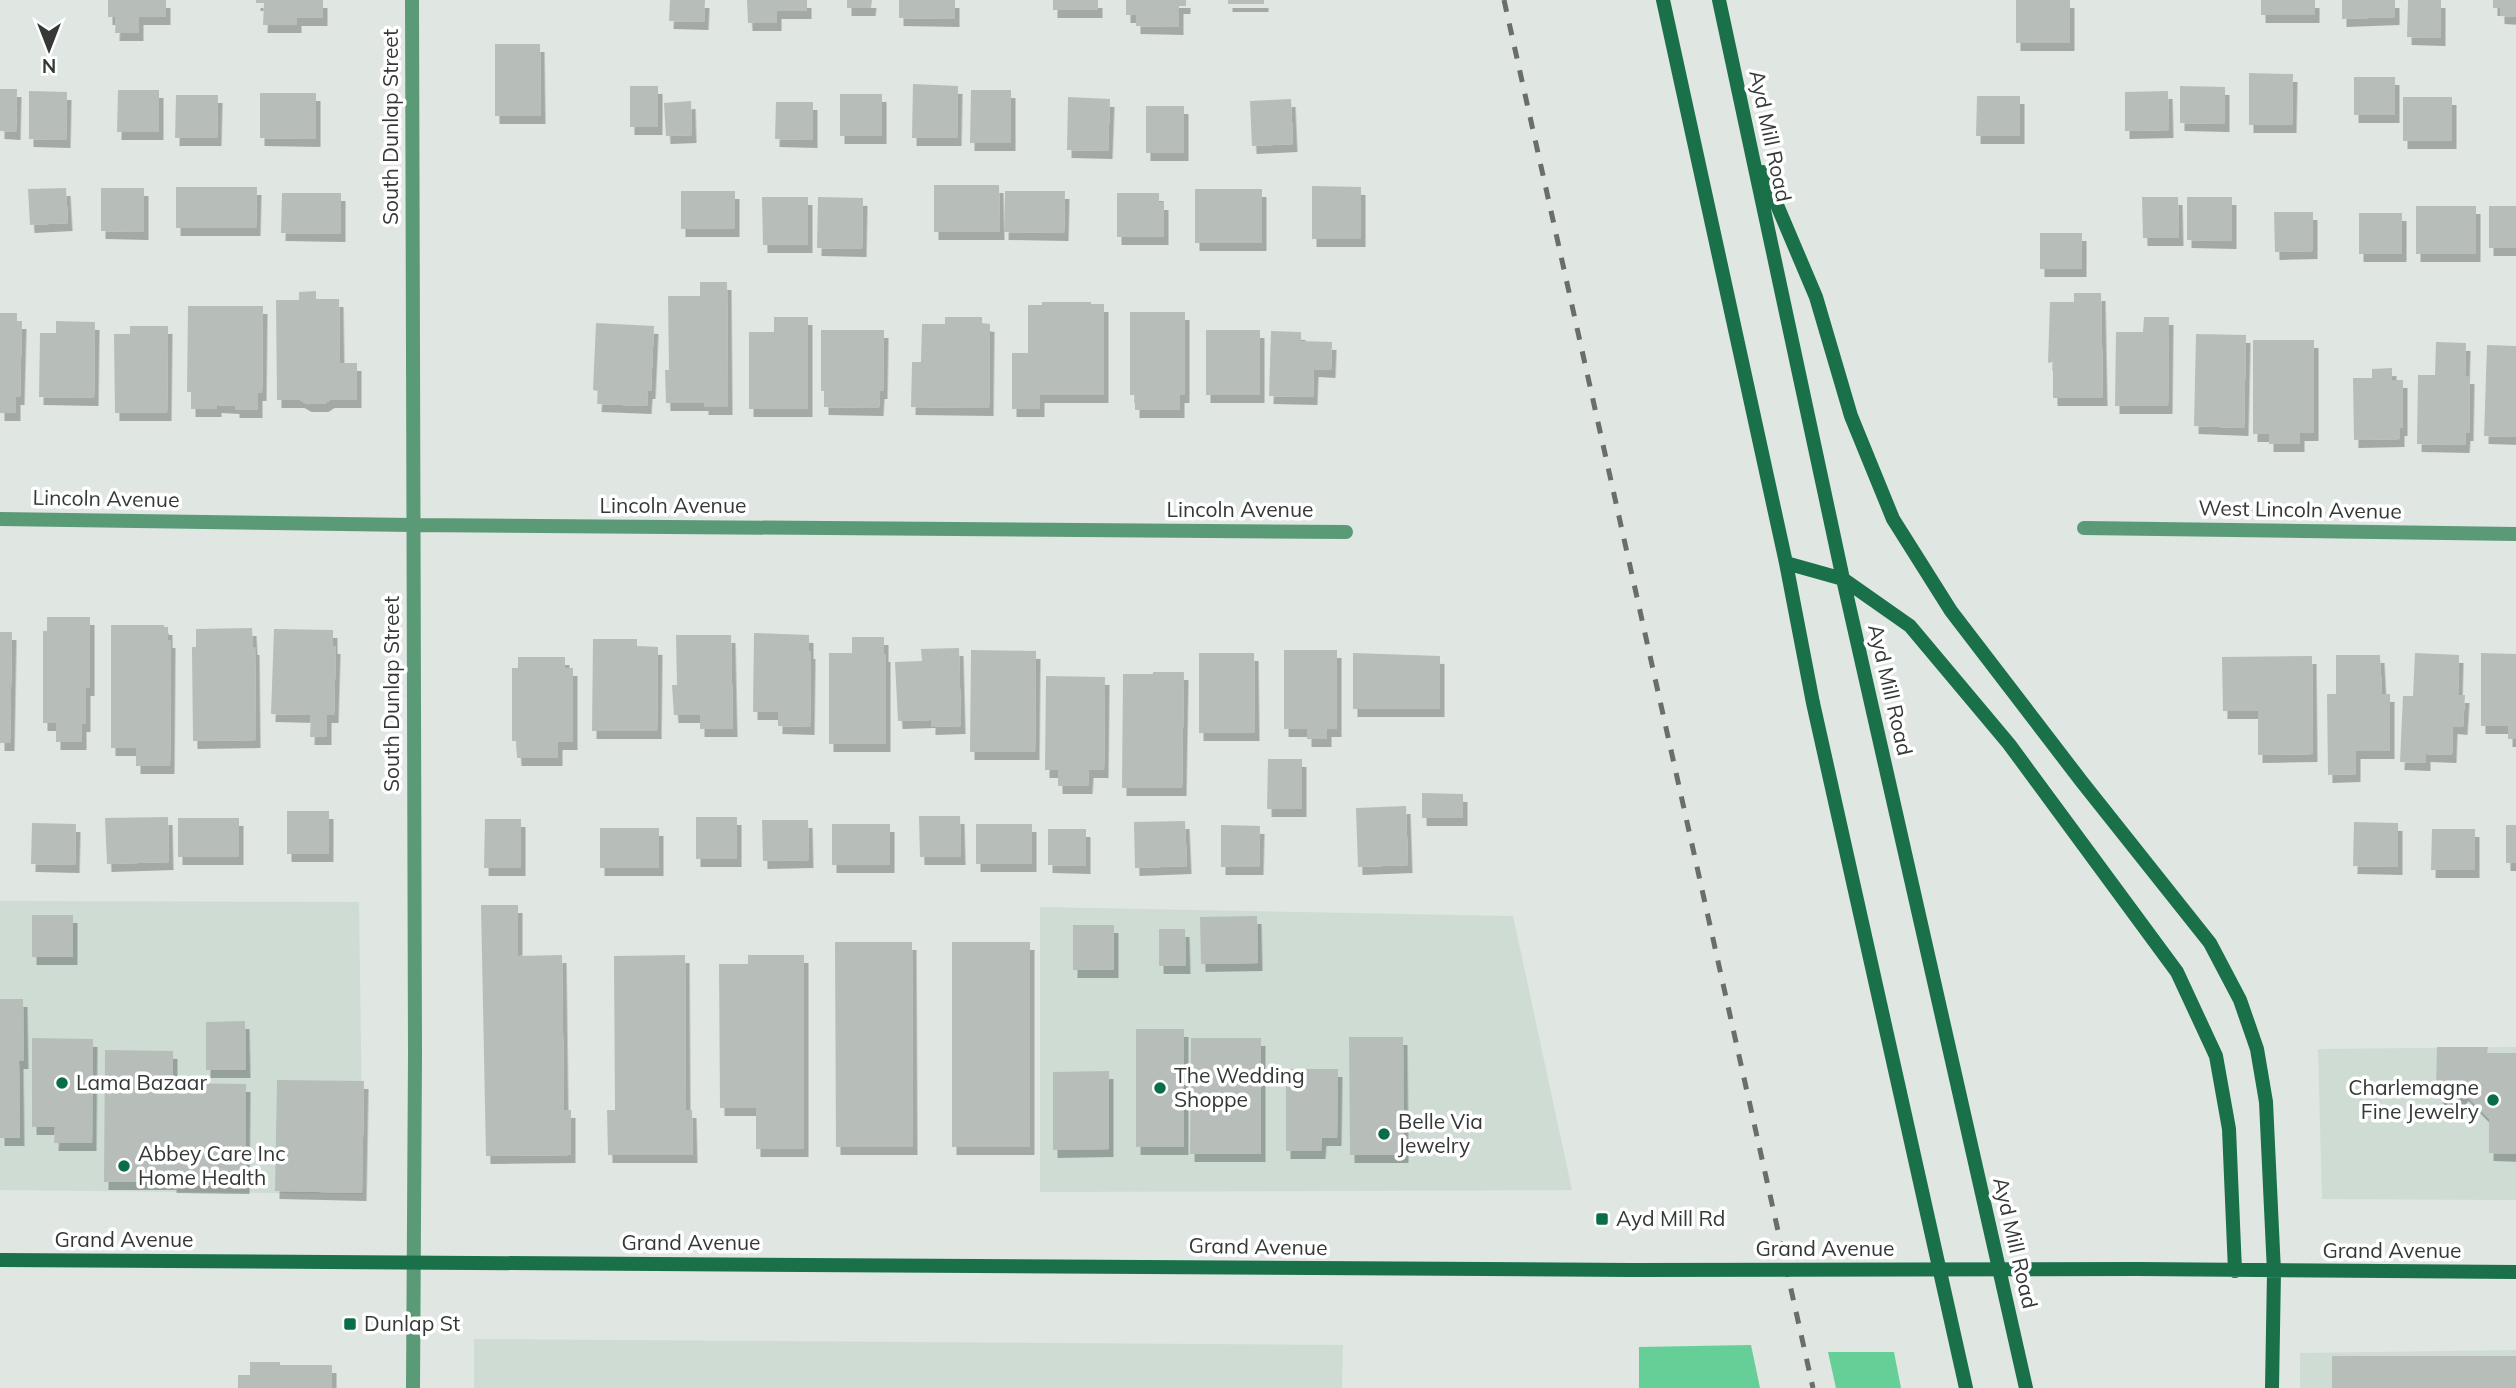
<svg xmlns="http://www.w3.org/2000/svg" width="2516" height="1388" font-family="Mulish,sans-serif">
  <style>
    .built { fill: #cedcd3 }
    .forest { fill: #65cf97 }
    .building { fill: #b7beba; filter: url(#shadow) }
    .lines { fill: none; stroke-linecap: round; stroke-linejoin: round }
    .minor { stroke: #5b9a77; stroke-width: 14 }
    .secondary { stroke: #1a7049; stroke-width: 14 }
    .rail { stroke: #6a6d6b; stroke-width: 5; stroke-dasharray: 12 12; stroke-linecap: butt }
    .secondary-bridge { stroke: #1a7049; stroke-width: 14 }
    .poi-dot { fill: #086e45; stroke: #fff; stroke-width: 2.5 }
    .labels { text-anchor: middle; stroke-width: 7; stroke-linejoin: round; paint-order: stroke }
    .street-label { font-size: 21px; fill: #353836; stroke: #fff }
    .poi-label { font-size: 21px; fill: #353836; stroke: #fff; text-anchor: start }
  </style>
  <defs>
    <filter id="shadow"><feDropShadow dx="4.5" dy="8" stdDeviation="0" flood-color="#0004"/></filter>
  </defs>
  <rect width="100%" height="100%" fill="#e0e6e2"/>
  <!-- built -->
  <path class="built" d="M 0,901 L 359,902 L 363,1194 L 0,1190 Z
    M 1040,907 L 1513,916 L 1572,1190 L 1040,1192 Z
    M 2516,1047 L 2516,1200 L 2322,1199 L 2318,1049 Z
    M 474,1339 L 1343,1345 L 1342,1388 L 474,1388 Z
    M 2516,1350 L 2516,1388 L 2300,1388 L 2300,1353 Z"/>
  <!-- forest -->
  <path class="forest" d="M 1751,1345 L 1760,1388 L 1639,1388 L 1639,1347 Z
    M 1828,1352 L 1894,1352 L 1901,1388 L 1836,1388 Z"/>
  <!-- building -->
  <path class="building" d="M 108,0 L 166,0 L 166,17 L 139,17 L 139,33 L 115,33 L 116,17 L 108,17 Z
    M 256,0 L 323,0 L 323,18 L 297,18 L 297,25 L 263,25 L 264,3 L 256,3 Z
    M 670,0 L 705,0 L 704,22 L 669,21 Z
    M 747,0 L 807,0 L 807,11 L 777,11 L 777,23 L 748,23 Z
    M 847,0 L 872,0 L 871,8 L 847,8 Z
    M 899,0 L 955,0 L 955,19 L 899,18 Z
    M 1053,0 L 1098,0 L 1098,10 L 1053,10 Z
    M 1126,0 L 1186,0 L 1186,6 L 1179,6 L 1179,27 L 1136,26 L 1136,15 L 1126,15 Z
    M 1228,0 L 1264,0 L 1264,4 L 1228,4 Z
    M 2016,0 L 2070,0 L 2070,43 L 2016,43 Z
    M 2261,0 L 2315,0 L 2315,15 L 2261,15 Z
    M 2342,0 L 2395,0 L 2395,17 L 2342,19 Z
    M 2408,0 L 2441,0 L 2441,38 L 2407,37 Z
    M 2493,0 L 2516,0 L 2516,17 L 2500,16 L 2500,8 L 2493,8 Z
    M 495,44 L 540,44 L 541,116 L 495,116 Z
    M 2249,73 L 2293,74 L 2292,125 L 2249,125 Z
    M 2354,77 L 2395,77 L 2395,115 L 2354,115 Z
    M 913,84 L 958,86 L 957,138 L 912,138 Z
    M 630,86 L 658,86 L 658,127 L 630,127 Z
    M 2180,86 L 2225,87 L 2225,124 L 2180,123 Z
    M 0,89 L 17,89 L 16,132 L 0,131 Z
    M 118,90 L 159,90 L 159,132 L 117,132 Z
    M 971,90 L 1011,90 L 1011,143 L 970,143 Z
    M 29,91 L 67,92 L 66,140 L 29,139 Z
    M 2168,91 L 2169,130 L 2125,131 L 2125,92 Z
    M 260,93 L 316,93 L 316,139 L 260,138 Z
    M 840,94 L 882,94 L 882,136 L 840,136 Z
    M 176,95 L 218,95 L 217,138 L 175,138 Z
    M 1977,96 L 2020,96 L 2020,136 L 1976,136 Z
    M 1068,97 L 1110,99 L 1108,151 L 1067,150 Z
    M 2403,97 L 2452,97 L 2452,141 L 2403,141 Z
    M 1291,99 L 1293,144 L 1252,146 L 1250,101 Z
    M 691,101 L 692,135 L 666,136 L 664,103 Z
    M 776,102 L 813,102 L 813,140 L 775,139 Z
    M 1146,106 L 1184,106 L 1184,153 L 1146,153 Z
    M 934,185 L 999,185 L 1000,232 L 934,232 Z
    M 1312,186 L 1361,187 L 1361,239 L 1312,239 Z
    M 176,187 L 257,187 L 256,228 L 176,228 Z
    M 66,188 L 68,223 L 30,225 L 28,189 Z
    M 101,188 L 144,188 L 144,232 L 101,231 Z
    M 1195,189 L 1262,189 L 1262,243 L 1195,243 Z
    M 681,191 L 735,191 L 735,229 L 681,229 Z
    M 1005,191 L 1065,191 L 1064,233 L 1004,232 Z
    M 282,193 L 341,193 L 341,234 L 281,233 Z
    M 1117,193 L 1159,193 L 1159,202 L 1164,202 L 1164,237 L 1117,237 Z
    M 762,197 L 808,197 L 808,245 L 763,245 Z
    M 818,197 L 863,198 L 862,249 L 817,248 Z
    M 2142,197 L 2178,197 L 2179,238 L 2143,238 Z
    M 2187,197 L 2232,197 L 2232,241 L 2187,240 Z
    M 2416,206 L 2476,206 L 2476,254 L 2416,254 Z
    M 2489,206 L 2516,206 L 2516,248 L 2489,248 Z
    M 2274,212 L 2313,212 L 2313,251 L 2275,252 Z
    M 2359,213 L 2402,213 L 2402,254 L 2359,254 Z
    M 2040,233 L 2082,233 L 2082,269 L 2040,269 Z
    M 700,282 L 727,282 L 728,407 L 704,407 L 704,403 L 666,403 L 665,370 L 669,370 L 668,296 L 700,296 Z
    M 316,291 L 316,299 L 339,299 L 340,363 L 357,363 L 357,400 L 330,400 L 324,404 L 307,404 L 300,400 L 277,400 L 276,300 L 299,300 L 299,292 Z
    M 2074,293 L 2101,293 L 2103,398 L 2053,398 L 2053,362 L 2048,363 L 2050,302 L 2074,302 Z
    M 1042,302 L 1091,302 L 1091,304 L 1104,304 L 1104,395 L 1040,395 L 1040,409 L 1012,409 L 1012,353 L 1028,353 L 1028,305 L 1042,305 Z
    M 188,306 L 263,306 L 262,393 L 258,393 L 258,410 L 235,410 L 235,406 L 217,405 L 217,409 L 191,409 L 191,392 L 187,392 Z
    M 1130,312 L 1185,312 L 1185,395 L 1180,395 L 1180,410 L 1135,410 L 1135,395 L 1130,395 Z
    M 0,313 L 17,313 L 17,321 L 22,321 L 20,397 L 16,397 L 16,413 L 0,413 Z
    M 774,317 L 808,317 L 808,409 L 749,409 L 749,332 L 774,332 Z
    M 945,317 L 982,317 L 982,323 L 990,324 L 989,408 L 911,407 L 912,362 L 921,362 L 922,324 L 945,324 Z
    M 2144,317 L 2169,317 L 2168,406 L 2115,406 L 2116,332 L 2143,332 Z
    M 56,321 L 95,322 L 94,398 L 39,397 L 40,333 L 56,333 Z
    M 596,323 L 654,326 L 651,391 L 648,391 L 647,406 L 597,404 L 598,391 L 593,390 Z
    M 130,326 L 168,326 L 167,413 L 115,413 L 114,334 L 130,334 Z
    M 821,330 L 884,330 L 883,391 L 880,391 L 879,408 L 824,407 L 824,391 L 821,391 Z
    M 1206,330 L 1260,330 L 1260,395 L 1206,395 Z
    M 1271,331 L 1301,332 L 1301,341 L 1332,342 L 1331,370 L 1314,369 L 1313,397 L 1269,396 Z
    M 2196,334 L 2246,335 L 2244,428 L 2194,426 Z
    M 2253,340 L 2314,340 L 2314,433 L 2300,433 L 2300,444 L 2269,444 L 2269,434 L 2253,434 Z
    M 2436,342 L 2466,343 L 2465,376 L 2470,376 L 2469,433 L 2466,433 L 2465,445 L 2417,444 L 2418,375 L 2435,375 Z
    M 2487,345 L 2516,346 L 2516,437 L 2484,436 Z
    M 2392,368 L 2392,380 L 2403,380 L 2403,428 L 2400,428 L 2400,439 L 2354,440 L 2353,378 L 2372,378 L 2372,369 Z
    M 47,617 L 90,617 L 90,688 L 86,688 L 86,724 L 82,724 L 82,742 L 56,742 L 56,723 L 43,723 L 43,631 L 47,631 Z
    M 111,625 L 164,625 L 164,627 L 168,627 L 168,640 L 171,640 L 170,766 L 136,766 L 136,748 L 111,748 Z
    M 252,628 L 253,647 L 255,647 L 256,740 L 193,741 L 192,647 L 196,647 L 196,629 Z
    M 274,629 L 333,630 L 333,646 L 336,646 L 334,715 L 327,715 L 327,737 L 310,737 L 311,715 L 271,714 Z
    M 0,632 L 12,632 L 10,743 L 0,743 Z
    M 754,633 L 809,635 L 809,651 L 811,651 L 810,727 L 778,726 L 778,712 L 753,712 Z
    M 676,635 L 731,635 L 733,729 L 700,729 L 700,715 L 674,715 L 672,685 L 677,685 Z
    M 852,637 L 884,637 L 884,654 L 886,654 L 886,744 L 829,744 L 829,653 L 852,653 Z
    M 593,639 L 637,639 L 637,646 L 658,647 L 657,731 L 592,731 Z
    M 959,648 L 961,726 L 931,727 L 931,720 L 898,721 L 895,662 L 922,661 L 921,649 Z
    M 971,650 L 1036,651 L 1035,752 L 970,752 Z
    M 1284,650 L 1337,650 L 1337,729 L 1327,729 L 1327,739 L 1307,739 L 1307,729 L 1284,729 Z
    M 1199,653 L 1254,653 L 1255,733 L 1199,733 Z
    M 1353,653 L 1440,656 L 1440,709 L 1353,709 Z
    M 2415,653 L 2459,655 L 2458,695 L 2465,695 L 2463,727 L 2453,726 L 2452,755 L 2426,754 L 2426,763 L 2400,762 L 2403,696 L 2413,696 Z
    M 2481,653 L 2516,654 L 2516,739 L 2508,739 L 2508,726 L 2481,726 Z
    M 2336,655 L 2380,655 L 2382,694 L 2390,694 L 2390,751 L 2356,751 L 2356,774 L 2328,775 L 2327,694 L 2336,694 Z
    M 2312,656 L 2313,754 L 2258,755 L 2258,711 L 2223,711 L 2222,657 Z
    M 518,657 L 565,657 L 565,668 L 573,668 L 573,742 L 558,742 L 558,758 L 517,758 L 516,741 L 512,741 L 512,668 L 518,668 Z
    M 1153,672 L 1184,672 L 1182,788 L 1122,788 L 1123,674 L 1153,674 Z
    M 1046,676 L 1105,677 L 1104,770 L 1089,770 L 1088,786 L 1058,786 L 1058,770 L 1045,770 Z
    M 1268,759 L 1302,759 L 1302,809 L 1267,809 Z
    M 1422,793 L 1463,794 L 1463,818 L 1422,818 Z
    M 1406,806 L 1408,865 L 1358,867 L 1356,808 Z
    M 287,811 L 329,811 L 329,854 L 287,854 Z
    M 919,816 L 960,816 L 961,857 L 920,857 Z
    M 168,817 L 169,862 L 107,864 L 105,818 Z
    M 696,817 L 737,817 L 737,859 L 696,859 Z
    M 178,818 L 239,818 L 239,857 L 178,857 Z
    M 485,819 L 521,819 L 521,868 L 484,868 Z
    M 762,820 L 808,820 L 809,860 L 763,861 Z
    M 1185,821 L 1187,866 L 1135,868 L 1134,822 Z
    M 2354,822 L 2398,823 L 2398,867 L 2353,866 Z
    M 32,823 L 76,824 L 75,865 L 31,864 Z
    M 832,824 L 890,824 L 890,865 L 832,865 Z
    M 976,824 L 1032,824 L 1032,864 L 976,864 Z
    M 1221,825 L 1260,826 L 1259,867 L 1221,867 Z
    M 2506,825 L 2516,825 L 2516,863 L 2506,863 Z
    M 600,828 L 659,828 L 659,868 L 600,868 Z
    M 1048,829 L 1086,829 L 1086,866 L 1048,865 Z
    M 2432,829 L 2475,829 L 2475,870 L 2431,870 Z
    M 481,905 L 518,905 L 518,956 L 562,955 L 564,1110 L 571,1110 L 571,1155 L 486,1156 Z
    M 32,915 L 73,915 L 73,957 L 32,957 Z
    M 1257,916 L 1258,963 L 1201,964 L 1200,917 Z
    M 1073,925 L 1114,925 L 1114,970 L 1073,970 Z
    M 1159,929 L 1185,929 L 1186,966 L 1159,966 Z
    M 835,942 L 912,942 L 913,1147 L 836,1147 Z
    M 952,942 L 1030,942 L 1030,1147 L 952,1147 Z
    M 685,955 L 686,1110 L 692,1110 L 693,1155 L 608,1155 L 607,1110 L 615,1110 L 614,956 Z
    M 748,955 L 804,955 L 804,1149 L 756,1149 L 756,1108 L 720,1108 L 719,964 L 748,964 Z
    M 0,999 L 23,999 L 24,1061 L 19,1061 L 20,1138 L 0,1138 Z
    M 245,1021 L 246,1070 L 206,1070 L 206,1022 Z
    M 1136,1029 L 1184,1029 L 1184,1147 L 1136,1147 Z
    M 1349,1037 L 1403,1037 L 1404,1155 L 1350,1155 Z
    M 32,1038 L 93,1039 L 92,1143 L 54,1143 L 55,1127 L 32,1127 Z
    M 1191,1038 L 1261,1038 L 1261,1154 L 1190,1154 Z
    M 2437,1047 L 2488,1047 L 2487,1053 L 2516,1053 L 2516,1154 L 2489,1153 L 2489,1119 L 2464,1093 L 2459,1099 L 2452,1101 L 2445,1101 L 2439,1096 L 2436,1089 Z
    M 105,1050 L 173,1051 L 173,1083 L 246,1084 L 245,1186 L 172,1185 L 172,1182 L 104,1182 Z
    M 1286,1069 L 1338,1069 L 1337,1138 L 1322,1138 L 1321,1151 L 1286,1151 Z
    M 1109,1071 L 1109,1149 L 1053,1150 L 1053,1072 Z
    M 277,1080 L 364,1081 L 362,1193 L 275,1191 Z
    M 2332,1356 L 2516,1356 L 2516,1388 L 2332,1388 Z
    M 250,1362 L 280,1362 L 280,1365 L 332,1365 L 332,1388 L 238,1388 L 238,1375 L 250,1375 Z"/>
  <g class="lines">
    <!-- minor -->
    <path class="minor" d="M 412,0 L 415,1055 L 413,1388
      M 0,519 L 412,525 L 1346,532
      M 2084,528 L 2516,534"/>
    <!-- secondary -->
    <path class="secondary" d="M 1663,0 L 1786,563 L 1813,703 L 1966,1388
      M 1719,0 L 1843,579 L 2026,1388
      M 1763,172 L 1816,297 L 1851,416 L 1893,519 L 1951,611 L 2082,782 L 2210,943 L 2240,1000 L 2257,1049 L 2266,1102 L 2274,1272 L 2272,1388
      M 1786,563 L 1843,579 L 1910,626 L 2009,744 L 2177,972 L 2216,1056 L 2229,1129 L 2235,1271
      M 0,1260 L 1631,1270
      M 2138,1269 L 2516,1272"/>
    <!-- rail -->
    <path class="rail" d="M 1504,0 L 1813,1388"/>
    <!-- secondary-bridge -->
    <path class="secondary-bridge" d="M 1631,1270 L 2138,1269"/>
  </g>
  <!-- markers -->
  <g class="poi-dot">
    <circle cx="62" cy="1083" r="7"/>
    <circle cx="1160" cy="1088" r="7"/>
    <circle cx="2493" cy="1100" r="7"/>
    <circle cx="1384" cy="1134" r="7"/>
    <circle cx="124" cy="1166" r="7"/>
    <rect x="1595" y="1212" width="14" height="14" rx="3.5"/>
    <rect x="343" y="1317" width="14" height="14" rx="3.5"/>
  </g>
  <g class="labels">
    <!-- street labels -->
    <g class="street-label">
      <text transform="translate(391 127) rotate(-90)" y="7">South Dunlap Street</text>
      <text transform="translate(1770 136) rotate(78)" y="7">Ayd Mill Road</text>
      <text transform="translate(106 499) rotate(1)" y="7">Lincoln Avenue</text>
      <text x="673" y="513">Lincoln Avenue</text>
      <text x="1240" y="517">Lincoln Avenue</text>
      <text transform="translate(2300 510) rotate(1)" y="7">West Lincoln Avenue</text>
      <text transform="translate(1890 690) rotate(77)" y="7">Ayd Mill Road</text>
      <text transform="translate(392 694) rotate(-90)" y="7">South Dunlap Street</text>
      <text x="124" y="1247">Grand Avenue</text>
      <text x="691" y="1250">Grand Avenue</text>
      <text transform="translate(2015 1243) rotate(77)" y="7">Ayd Mill Road</text>
      <text transform="translate(1258 1247) rotate(1)" y="7">Grand Avenue</text>
      <text x="1825" y="1256">Grand Avenue</text>
      <text x="2392" y="1258">Grand Avenue</text>
    </g>
    <!-- poi labels -->
    <g class="poi-label">
      <text x="1174" y="1083">The Wedding<tspan x="1174" dy="24">Shoppe</tspan></text>
      <text x="76" y="1090">Lama Bazaar</text>
      <text x="2479" y="1095" text-anchor="end">Charlemagne<tspan x="2479" dy="24">Fine Jewelry</tspan></text>
      <text x="1398" y="1129">Belle Via<tspan x="1398" dy="24">Jewelry</tspan></text>
      <text x="138" y="1161">Abbey Care Inc<tspan x="138" dy="24">Home Health</tspan></text>
      <text x="1616" y="1226">Ayd Mill Rd</text>
      <text x="364" y="1331">Dunlap St</text>
    </g>
  </g>
  <!-- north arrow -->
  <g transform="translate(49 49) rotate(180)" stroke="#ffffff" stroke-width="5" paint-order="stroke">
  <path d="M0-5L12 26L0 18L-12 26Z" fill="#353836"/>
  <text y="-10" font-size="19" font-weight="bold" text-anchor="middle" fill="#353836">N</text>
  </g>
</svg>
